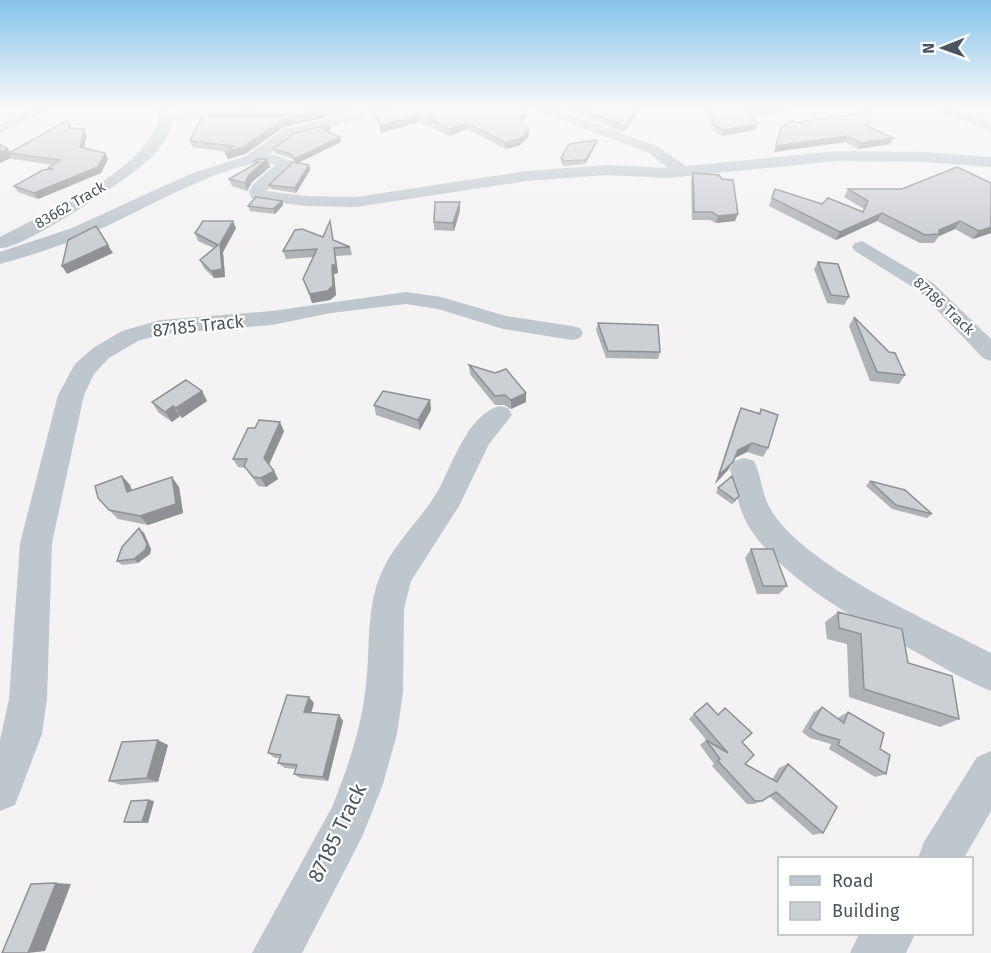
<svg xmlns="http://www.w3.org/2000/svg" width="991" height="953" font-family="'Fira Sans',sans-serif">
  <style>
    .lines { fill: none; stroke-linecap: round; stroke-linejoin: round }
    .minor { fill: #bec7ce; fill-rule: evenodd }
    .wall { fill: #afb2b6 }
    .shaded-wall { fill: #8f9194 }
    .building { fill: #cccfd4; stroke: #8f9194; stroke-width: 1.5 }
    .labels { text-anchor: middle; stroke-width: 4.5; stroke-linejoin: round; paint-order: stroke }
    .far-street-label { font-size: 15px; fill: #4a565f; stroke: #fff }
    .street-label { font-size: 18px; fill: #4a565f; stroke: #fff }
    .near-street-label { font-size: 21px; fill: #4a565f; stroke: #fff }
  </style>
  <rect width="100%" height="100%" fill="#f4f2f2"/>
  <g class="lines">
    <!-- minor -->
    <path class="minor" d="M 38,107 L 55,107 L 0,133 L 0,124 Z
      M 150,107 L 165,107 L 170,112 L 248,109 L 307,111 L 314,115 L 307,119 L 248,117 L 173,120 C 170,134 163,145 153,156 C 134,175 23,250 0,248 L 0,237 C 47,212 146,171 160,117 Z
      M 376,107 L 399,107 L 397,110 L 295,135 L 270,154 L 292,161 L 294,164 L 266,191 L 305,196 L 356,197 L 527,171 L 606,165 L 668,168 L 649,153 L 535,110 L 533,107 L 552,107 L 659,147 L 686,166 L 837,151 L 924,152 L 991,157 L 991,167 L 924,162 L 837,161 L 668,178 L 606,175 L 527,181 L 356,207 L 305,206 L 252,199 L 249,192 L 253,184 L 275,165 C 241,152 136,214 100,229 C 68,243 34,255 0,264 L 0,252 L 72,228 L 190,174 L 246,156 L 285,129 Z
      M 733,107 L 799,107 C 789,116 743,116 733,107 Z
      M 932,107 L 950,107 L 991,123 L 991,132 Z
      M 862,241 L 933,283 L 991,339 L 991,361 L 983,358 L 919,291 L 855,251 L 852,247 L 855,243 Z
      M 406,292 L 441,297 L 506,316 L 572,326 L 580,328 L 583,333 L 580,338 L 572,340 L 503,329 L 438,309 L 406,304 L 331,313 L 272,325 L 162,334 L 138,341 L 109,358 L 94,374 L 84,395 L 52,543 L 47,699 L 42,734 L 15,805 L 0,811 L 0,740 L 9,699 L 20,543 L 58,395 L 75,364 L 93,348 L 122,331 L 160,320 L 272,311 Z
      M 499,406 L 508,408 L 512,415 L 489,444 L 459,506 L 411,581 L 404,609 L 403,692 L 397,734 L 383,784 L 362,837 L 302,953 L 252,953 L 332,807 C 347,770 360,732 365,693 C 371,653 365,614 380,576 C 393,542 425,517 441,485 C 454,459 469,415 499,406 Z
      M 744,458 L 754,461 C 762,477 762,498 773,513 C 810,569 930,621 991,653 L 991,691 C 964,680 939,665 914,651 C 858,620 792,586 753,533 C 739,514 736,491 730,469 L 734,461 Z
      M 991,751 L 991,811 L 964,858 L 918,858 L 924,842 L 977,757 Z
      M 859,934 L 915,934 L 906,953 L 850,953 Z"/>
  </g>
  <!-- wall -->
  <path class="wall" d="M 180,107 L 368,107 L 284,127 L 245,154 L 228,159 L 225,153 L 227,152 L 192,147 L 190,141 L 305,115 L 311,112 L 307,109 L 213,107 L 181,109 Z
    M 564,107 L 641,107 L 624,132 L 564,109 Z
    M 702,107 L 742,107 L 755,130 L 722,136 L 714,131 Z
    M 371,112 L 526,118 L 521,122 L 529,130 L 528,137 L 520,145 L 506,149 L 467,129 L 449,136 L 434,129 L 434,124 L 432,123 L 430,127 L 419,122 L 381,133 L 378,122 L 372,119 Z
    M 68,120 L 71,125 L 72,128 L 84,129 L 87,135 L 84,148 L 105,153 L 108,159 L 101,173 L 38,199 L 18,192 L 14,186 L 49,170 L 48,168 L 53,165 L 12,159 L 11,158 L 0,163 L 10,153 Z
    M 795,123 L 867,126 L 890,144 L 858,149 L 845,142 L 774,152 L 781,128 Z
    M 330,124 L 331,129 L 326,131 L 340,137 L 341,142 L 298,163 L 309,165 L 310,170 L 296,193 L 271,189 L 269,185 L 295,163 L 293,159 L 275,153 L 273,149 Z
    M 597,140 L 596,144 L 585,164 L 563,166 L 561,163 L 561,158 Z
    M 267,159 L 270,167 L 252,182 L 247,191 L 232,186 L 229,179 L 255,165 L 254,161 Z
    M 693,173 L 735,221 L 716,223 L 710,220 L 692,220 L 691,180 Z
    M 775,189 L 822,204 L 863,212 L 864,209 L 844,197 L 848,189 L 902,189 L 991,233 L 973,239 L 955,229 L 939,236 L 934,243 L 920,243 L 877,221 L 836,240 L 769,206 Z
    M 282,201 L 283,205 L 275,214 L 250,211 L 248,206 Z
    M 460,202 L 460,210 L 454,231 L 434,230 L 434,222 Z
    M 330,221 L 333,240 L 350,247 L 352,255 L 336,256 L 338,273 L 334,274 L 336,295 L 330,300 L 312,303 L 303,279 L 313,257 L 286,259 L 283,251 L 323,237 Z
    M 236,228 L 223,252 L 225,277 L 214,278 L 204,268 L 200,260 L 214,248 L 198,241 L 195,233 Z
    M 818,262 L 849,297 L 844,305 L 827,303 L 814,269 Z
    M 854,317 L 905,375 L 899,384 L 870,381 L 849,326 Z
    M 598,323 L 660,352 L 658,359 L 606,358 L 596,330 Z
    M 469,365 L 526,402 L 511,409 L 504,405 L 495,405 L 470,374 Z
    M 202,391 L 207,401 L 182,418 L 180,416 L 172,422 L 158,412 L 152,402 Z
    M 430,400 L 431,410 L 420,430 L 376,415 L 374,405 Z
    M 741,408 L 759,413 L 761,409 L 768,448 L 763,457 L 747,452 L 734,458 L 728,470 L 715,484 L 737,417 Z
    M 284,431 L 269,465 L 274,471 L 278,479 L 266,487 L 258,486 L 246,468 L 238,467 L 233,459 Z
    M 122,476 L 130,485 L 132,490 L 179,487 L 183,513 L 148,525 L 118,519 L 109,510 Z
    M 870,481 L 932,514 L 927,518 L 892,509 L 866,486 Z
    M 718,488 L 736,501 L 732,504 L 716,493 Z
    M 139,528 L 144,533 L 151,549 L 150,554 L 138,563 L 122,565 L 117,561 Z
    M 751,549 L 787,586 L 779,594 L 757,594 L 745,558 Z
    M 838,612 L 908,663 L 959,719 L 940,727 L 849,697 L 847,644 L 827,639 L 825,622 Z
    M 314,703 L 311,712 L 339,715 L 343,721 L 328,781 L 300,778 L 294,774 L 296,769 L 285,768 L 278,763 L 280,758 L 275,758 L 268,753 Z
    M 822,707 L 838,719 L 839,717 L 848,712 L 880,749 L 886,774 L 875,777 L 829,749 L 831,744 L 810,738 L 802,732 L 814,712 Z
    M 694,714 L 742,742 L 745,764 L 772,780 L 779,768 L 788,764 L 823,833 L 813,835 L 769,796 L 762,801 L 754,804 L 747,804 L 712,766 L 714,764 L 700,745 L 706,740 L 707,741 L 689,719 Z
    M 168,745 L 158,782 L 121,785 L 109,781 Z
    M 154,801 L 148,823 L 130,823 L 124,822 Z"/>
  <!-- shaded-wall -->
  <path class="shaded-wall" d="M 180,107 L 213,107 L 181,109 Z
    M 340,107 L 368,107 L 284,127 L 245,154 L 228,159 L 225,153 L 283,120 Z
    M 638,107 L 641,107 L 624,132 L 625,126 Z
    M 526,112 L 526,118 L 518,124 L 518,118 Z
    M 418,115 L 419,122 L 381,133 L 380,126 Z
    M 431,116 L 432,123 L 430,127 L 429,120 Z
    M 467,123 L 467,129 L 449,136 L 449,129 Z
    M 330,124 L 331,129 L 323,133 L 322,129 Z
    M 757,124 L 755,130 L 722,136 L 723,130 Z
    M 84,129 L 87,135 L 83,153 L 80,147 Z
    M 529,130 L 528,137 L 520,145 L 506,149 L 506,143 Z
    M 847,136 L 845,142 L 774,152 L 776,146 Z
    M 340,137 L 341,142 L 296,164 L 295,159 Z
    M 893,138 L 890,144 L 858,149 L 861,143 Z
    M 597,140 L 596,144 L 585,164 L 586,160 Z
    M 8,149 L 11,154 L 9,153 L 11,158 L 0,163 L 0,152 Z
    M 105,153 L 108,159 L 101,173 L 38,199 L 34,193 Z
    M 267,159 L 270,167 L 252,182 L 247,191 L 245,183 L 249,175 Z
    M 309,165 L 310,170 L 296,193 L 295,188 Z
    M 282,201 L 283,205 L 275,214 L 273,209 Z
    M 460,202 L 460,210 L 454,231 L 453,223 Z
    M 882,213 L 877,221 L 836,240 L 840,232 Z
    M 738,214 L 735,221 L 716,223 L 718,216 Z
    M 233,221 L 236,228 L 223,252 L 225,277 L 214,278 L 211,271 L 220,244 Z
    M 960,221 L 955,229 L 939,236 L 939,230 Z
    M 991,227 L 991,233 L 973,239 L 979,231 Z
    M 108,245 L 113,253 L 67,274 L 62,266 Z
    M 334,248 L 338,273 L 334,274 L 336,295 L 330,300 L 312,303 L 310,294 L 332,265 Z
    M 202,391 L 207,401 L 182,418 L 176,408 Z
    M 526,393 L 526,402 L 511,409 L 511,400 Z
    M 430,400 L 431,410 L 420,430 L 418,420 Z
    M 173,406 L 180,416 L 172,422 L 165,412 Z
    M 280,422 L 284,431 L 268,467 L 264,458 Z
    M 752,443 L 747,452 L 733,459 L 738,450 Z
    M 733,462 L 728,470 L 715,484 L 719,475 Z
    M 274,471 L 278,479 L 266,487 L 261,478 Z
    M 122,476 L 130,485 L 135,501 L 127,492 Z
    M 172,477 L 179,487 L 183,513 L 148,525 L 140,516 Z
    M 139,528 L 144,533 L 151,549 L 150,554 L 138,563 L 134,559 Z
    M 309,697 L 314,703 L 310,717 L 304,712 Z
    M 339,715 L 343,721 L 328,781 L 323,777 Z
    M 158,740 L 168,745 L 158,782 L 147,778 Z
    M 149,800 L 154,801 L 148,823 L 142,822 Z
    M 56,883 L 71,884 L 45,951 L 28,953 Z"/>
  <!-- building -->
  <path class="building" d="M 311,107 L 340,107 L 283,120 L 243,147 L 225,153 L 234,146 L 190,141 L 203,115 L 305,115 L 315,109 Z
    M 393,107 L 525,107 L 526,112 L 518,118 L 529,130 L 521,138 L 506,143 L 467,123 L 449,129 L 434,122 L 435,118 L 431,116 L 429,120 L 418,115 L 380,126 L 377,116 L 371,112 Z
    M 574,107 L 638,107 L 625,126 Z
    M 706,107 L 742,107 L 748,109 L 757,124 L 723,130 L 716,126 Z
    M 872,111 L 867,126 L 893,138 L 861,143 L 847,136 L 776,146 L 781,128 L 792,120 L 795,123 Z
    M 68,120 L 69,128 L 84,129 L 80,147 L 105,153 L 98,167 L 34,193 L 14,186 L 43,170 L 53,169 L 48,168 L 60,160 L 9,153 Z
    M 330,124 L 322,129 L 340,137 L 295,159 L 291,154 L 273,149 L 295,133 Z
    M 597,140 L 586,160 L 564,161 L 561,158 L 569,144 Z
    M 0,144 L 8,149 L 0,152 Z
    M 258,159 L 267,159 L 249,175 L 245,183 L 229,179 L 259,162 L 254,161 Z
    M 293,162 L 309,165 L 295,188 L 269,185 Z
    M 957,167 L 991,183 L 991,227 L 979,231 L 960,221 L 939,230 L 939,234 L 925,235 L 882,213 L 840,232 L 772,198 L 775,189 L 822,204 L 828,198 L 863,212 L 868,201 L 848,189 L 902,189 Z
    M 693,173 L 719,175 L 722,179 L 733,180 L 738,214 L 718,216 L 712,212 L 694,212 Z
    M 256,197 L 282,201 L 273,209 L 248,206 Z
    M 435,202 L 460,202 L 453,223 L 434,222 Z
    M 203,221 L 233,221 L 220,244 L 222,269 L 211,271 L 200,260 L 218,245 L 195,233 Z
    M 330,221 L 333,240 L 350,247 L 334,248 L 336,265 L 332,265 L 333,286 L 327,291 L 310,294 L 303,279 L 317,249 L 283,251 L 295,230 L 302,229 L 323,237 Z
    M 96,226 L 108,245 L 62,266 L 68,240 Z
    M 818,262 L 838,264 L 849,297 L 831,295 Z
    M 854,317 L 889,352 L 895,353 L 905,375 L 877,372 Z
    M 598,323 L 658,325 L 660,352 L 608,351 Z
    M 469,365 L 495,373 L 506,369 L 526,393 L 511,400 L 505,395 L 495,396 Z
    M 186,380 L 202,391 L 176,408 L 173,406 L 165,412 L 152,402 Z
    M 383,391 L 430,400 L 418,420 L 374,405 Z
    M 741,408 L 760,414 L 761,409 L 778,415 L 768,448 L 752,443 L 738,450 L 733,462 L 719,475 Z
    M 259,420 L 280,422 L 264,458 L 274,471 L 261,478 L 253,477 L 244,466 L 247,459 L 233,459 L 248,428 L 255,428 Z
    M 122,476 L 127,492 L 172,477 L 176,504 L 140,516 L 109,510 L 98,498 L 95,486 Z
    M 732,476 L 739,496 L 735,500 L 718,488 Z
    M 870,481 L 905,490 L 932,514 L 896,505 Z
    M 139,528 L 147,544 L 145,550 L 134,559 L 117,561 L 122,547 Z
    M 751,549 L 773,549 L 787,586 L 763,586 Z
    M 838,612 L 902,629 L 908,663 L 952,676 L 959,719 L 864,689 L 861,634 L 839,628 Z
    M 287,695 L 309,697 L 304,712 L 339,715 L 323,777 L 294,774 L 297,765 L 278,763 L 281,755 L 268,753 Z
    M 707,703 L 718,715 L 725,708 L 752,733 L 742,742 L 754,755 L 745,764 L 777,782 L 788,764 L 837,807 L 823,833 L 776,792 L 762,801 L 755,801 L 718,761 L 720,759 L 706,740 L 728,753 L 694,714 Z
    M 822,707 L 844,723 L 848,712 L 884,733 L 880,749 L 890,755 L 886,774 L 838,745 L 840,740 L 819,734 L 810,728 Z
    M 158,740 L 147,778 L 109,781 L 122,742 Z
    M 149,800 L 142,822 L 124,822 L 131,801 Z
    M 56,883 L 28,953 L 2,953 L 31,884 Z"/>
  <!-- sky -->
  <linearGradient id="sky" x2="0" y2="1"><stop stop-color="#85c4e9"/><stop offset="0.45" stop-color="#faf9f9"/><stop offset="1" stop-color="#faf9f9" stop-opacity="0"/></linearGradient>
  <rect width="991" height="240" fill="url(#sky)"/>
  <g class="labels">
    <!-- far-street labels -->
    <g class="far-street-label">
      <text transform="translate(70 205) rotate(-30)" y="5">83662 Track</text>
      <text transform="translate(944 306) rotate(43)" y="5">87186 Track</text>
    </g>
    <!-- street labels -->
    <g class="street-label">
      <text transform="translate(198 326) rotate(-6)" y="6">87185 Track</text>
    </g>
    <!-- near-street labels -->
    <g class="near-street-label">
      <text transform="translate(337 833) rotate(-64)" y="7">87185 Track</text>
    </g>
  </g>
  <!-- legend -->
  <rect x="778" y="857" width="195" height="78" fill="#ffffff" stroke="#b7bbbf" stroke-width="1.5"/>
  <rect x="790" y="876" width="30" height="9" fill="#bec7ce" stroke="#b7bbbf" stroke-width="1.5"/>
  <text x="832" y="887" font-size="18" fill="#4a565f">Road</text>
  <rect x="790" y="902" width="30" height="18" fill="#cccfd4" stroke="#b7bbbf" stroke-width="1.5"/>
  <text x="832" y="917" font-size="18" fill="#4a565f">Building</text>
  <!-- north arrow -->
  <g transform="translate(943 48) rotate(269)" stroke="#ffffff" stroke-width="4.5" paint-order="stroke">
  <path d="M0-4.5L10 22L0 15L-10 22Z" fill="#4a565f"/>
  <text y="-9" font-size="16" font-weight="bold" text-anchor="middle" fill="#4a565f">N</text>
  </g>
</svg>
